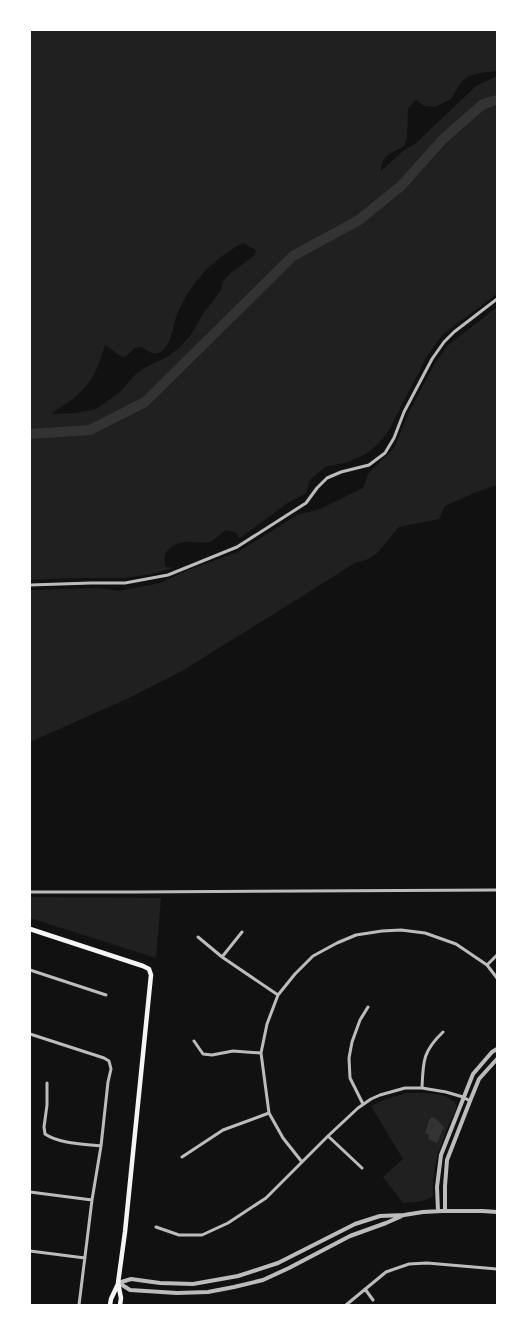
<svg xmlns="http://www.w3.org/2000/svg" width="527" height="1335" font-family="Arial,sans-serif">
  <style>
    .green { fill: #202020; fill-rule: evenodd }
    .water { fill: #333 }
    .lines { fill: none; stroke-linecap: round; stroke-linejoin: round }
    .river { stroke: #333; stroke-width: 10 }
    .minor { stroke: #bcbcbc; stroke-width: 3 }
    .tertiary { stroke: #bcbcbc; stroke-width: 4 }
    .secondary { stroke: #f5f5f5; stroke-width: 4.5 }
  </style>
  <rect width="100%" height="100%" fill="#111"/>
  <!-- green -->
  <path class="green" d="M 30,30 L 497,30 L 497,71 L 480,73 L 469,76 L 462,81 L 451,99 L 435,107 L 424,106 L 416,100 L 408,108 L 407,138 L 404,146 C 391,154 382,154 381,171 L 403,151 L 416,143 L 476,86 L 497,76 L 497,294 L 443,334 L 427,356 L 389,430 L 378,444 L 366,454 L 348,462 L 325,467 L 310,480 L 306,493 L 289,502 L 240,538 L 235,532 L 226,530 C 221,533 215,540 210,542 C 202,544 195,541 187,542 C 172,543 160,552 166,567 L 174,568 L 151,574 L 124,578 L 74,578 L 30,580 ZM 243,243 L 256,250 L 255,255 L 232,272 L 223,281 L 221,290 L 203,314 L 190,336 L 178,349 L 167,357 L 144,368 L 135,375 L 120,392 L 96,409 L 76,413 L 52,414 C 58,408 67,404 74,398 C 94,382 98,367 105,345 L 119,355 L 124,357 L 130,353 L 134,348 L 142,347 C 149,353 158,357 165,348 C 173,339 173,323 178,312 C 191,282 214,258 243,243 Z
    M 497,307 L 497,485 L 474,493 L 445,506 L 439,519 L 399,527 L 378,552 L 369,559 L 355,563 L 285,607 L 182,671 L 127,699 L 30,742 L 30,590 L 99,588 L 119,591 L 160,583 L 188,570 L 238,552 L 297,515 L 320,509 L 363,488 L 368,474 L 394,448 L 410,410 L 434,365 L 447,346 Z
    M 30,897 L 161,898 L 156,958 L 30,918 Z
    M 407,1093 C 422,1093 446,1091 456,1104 L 456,1109 L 449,1124 L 437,1156 L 433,1179 L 433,1196 C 426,1202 413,1202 403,1203 L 383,1177 L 403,1159 L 371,1106 L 386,1099 Z"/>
  <!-- water -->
  <path class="water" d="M 432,1117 L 435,1118 L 444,1127 L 437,1143 L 428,1139 L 429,1135 L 425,1133 L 429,1120 Z"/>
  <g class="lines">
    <!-- river -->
    <path class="river" d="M 30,434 L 90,430 L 145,402 L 293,256 L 359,220 L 401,186 L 443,139 L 483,104 L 497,100"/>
    <!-- minor -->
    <path class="minor" d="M 30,585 L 91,583 L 125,583 L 168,575 L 237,547 L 306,503 L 317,488 L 327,478 L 341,472 L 369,465 L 385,453 L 394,438 L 404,412 L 432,359 L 444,342 L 454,332 L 497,299
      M 30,892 L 134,892 L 497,890
      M 198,937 L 222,957 L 278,995
      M 222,957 L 242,932
      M 487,965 L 497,955
      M 30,970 L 106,995
      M 30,1034 L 104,1058 L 109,1061 L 111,1069 L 108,1082 L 101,1146 L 92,1200 L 79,1305
      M 194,1041 L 203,1054 L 212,1055 L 233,1051 L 261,1053
      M 47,1083 L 47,1105 L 44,1127 L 45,1134 C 60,1144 83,1144 101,1146
      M 422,1088 C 423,1061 423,1051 443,1032
      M 363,1104 L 350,1078 L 349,1058 L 352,1042 L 360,1020 L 368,1007
      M 328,1136 L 362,1168
      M 182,1157 L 223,1130 L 269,1113
      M 302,1162 L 283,1138 L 269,1113 L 261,1053 L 267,1024 L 278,995 L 295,974 L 313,956 L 337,943 L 356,935 L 382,931 L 401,930 L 425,933 L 456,944 L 487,965 L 497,978
      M 30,1192 L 92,1200
      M 156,1227 L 179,1235 L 202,1235 L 228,1223 L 266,1198 L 328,1136 L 358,1108 L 371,1099 L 380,1095 L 405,1088 L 422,1088 L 446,1092 L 463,1097 L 470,1101
      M 30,1251 L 85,1258
      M 365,1289 L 373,1300
      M 346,1305 L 386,1272 L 409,1264 L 427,1263 L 497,1269"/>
    <!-- tertiary -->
    <path class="tertiary" d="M 438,1211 L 437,1187 L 441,1155 L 473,1074 L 492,1052 L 497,1049
      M 445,1211 L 445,1186 L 447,1160 L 470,1101 L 479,1079 L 497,1059
      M 118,1283 L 131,1279 L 160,1283 L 193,1284 L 238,1276 L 278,1263 L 355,1224 L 380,1216 L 404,1215 L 423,1212 L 442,1211 L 482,1211 L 497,1212
      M 119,1283 L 130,1290 L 177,1293 L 208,1292 L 234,1287 L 263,1280 L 289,1268 L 350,1236 L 386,1223 L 402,1216"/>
    <!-- secondary -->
    <path class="secondary" d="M 30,929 L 143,966 L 149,969 L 151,975 L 125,1232 L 118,1283 L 121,1298 L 120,1305
      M 110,1305 L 111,1299 L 118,1284"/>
  </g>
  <!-- border -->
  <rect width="527" height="1335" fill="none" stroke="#ffffff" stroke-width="62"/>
</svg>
